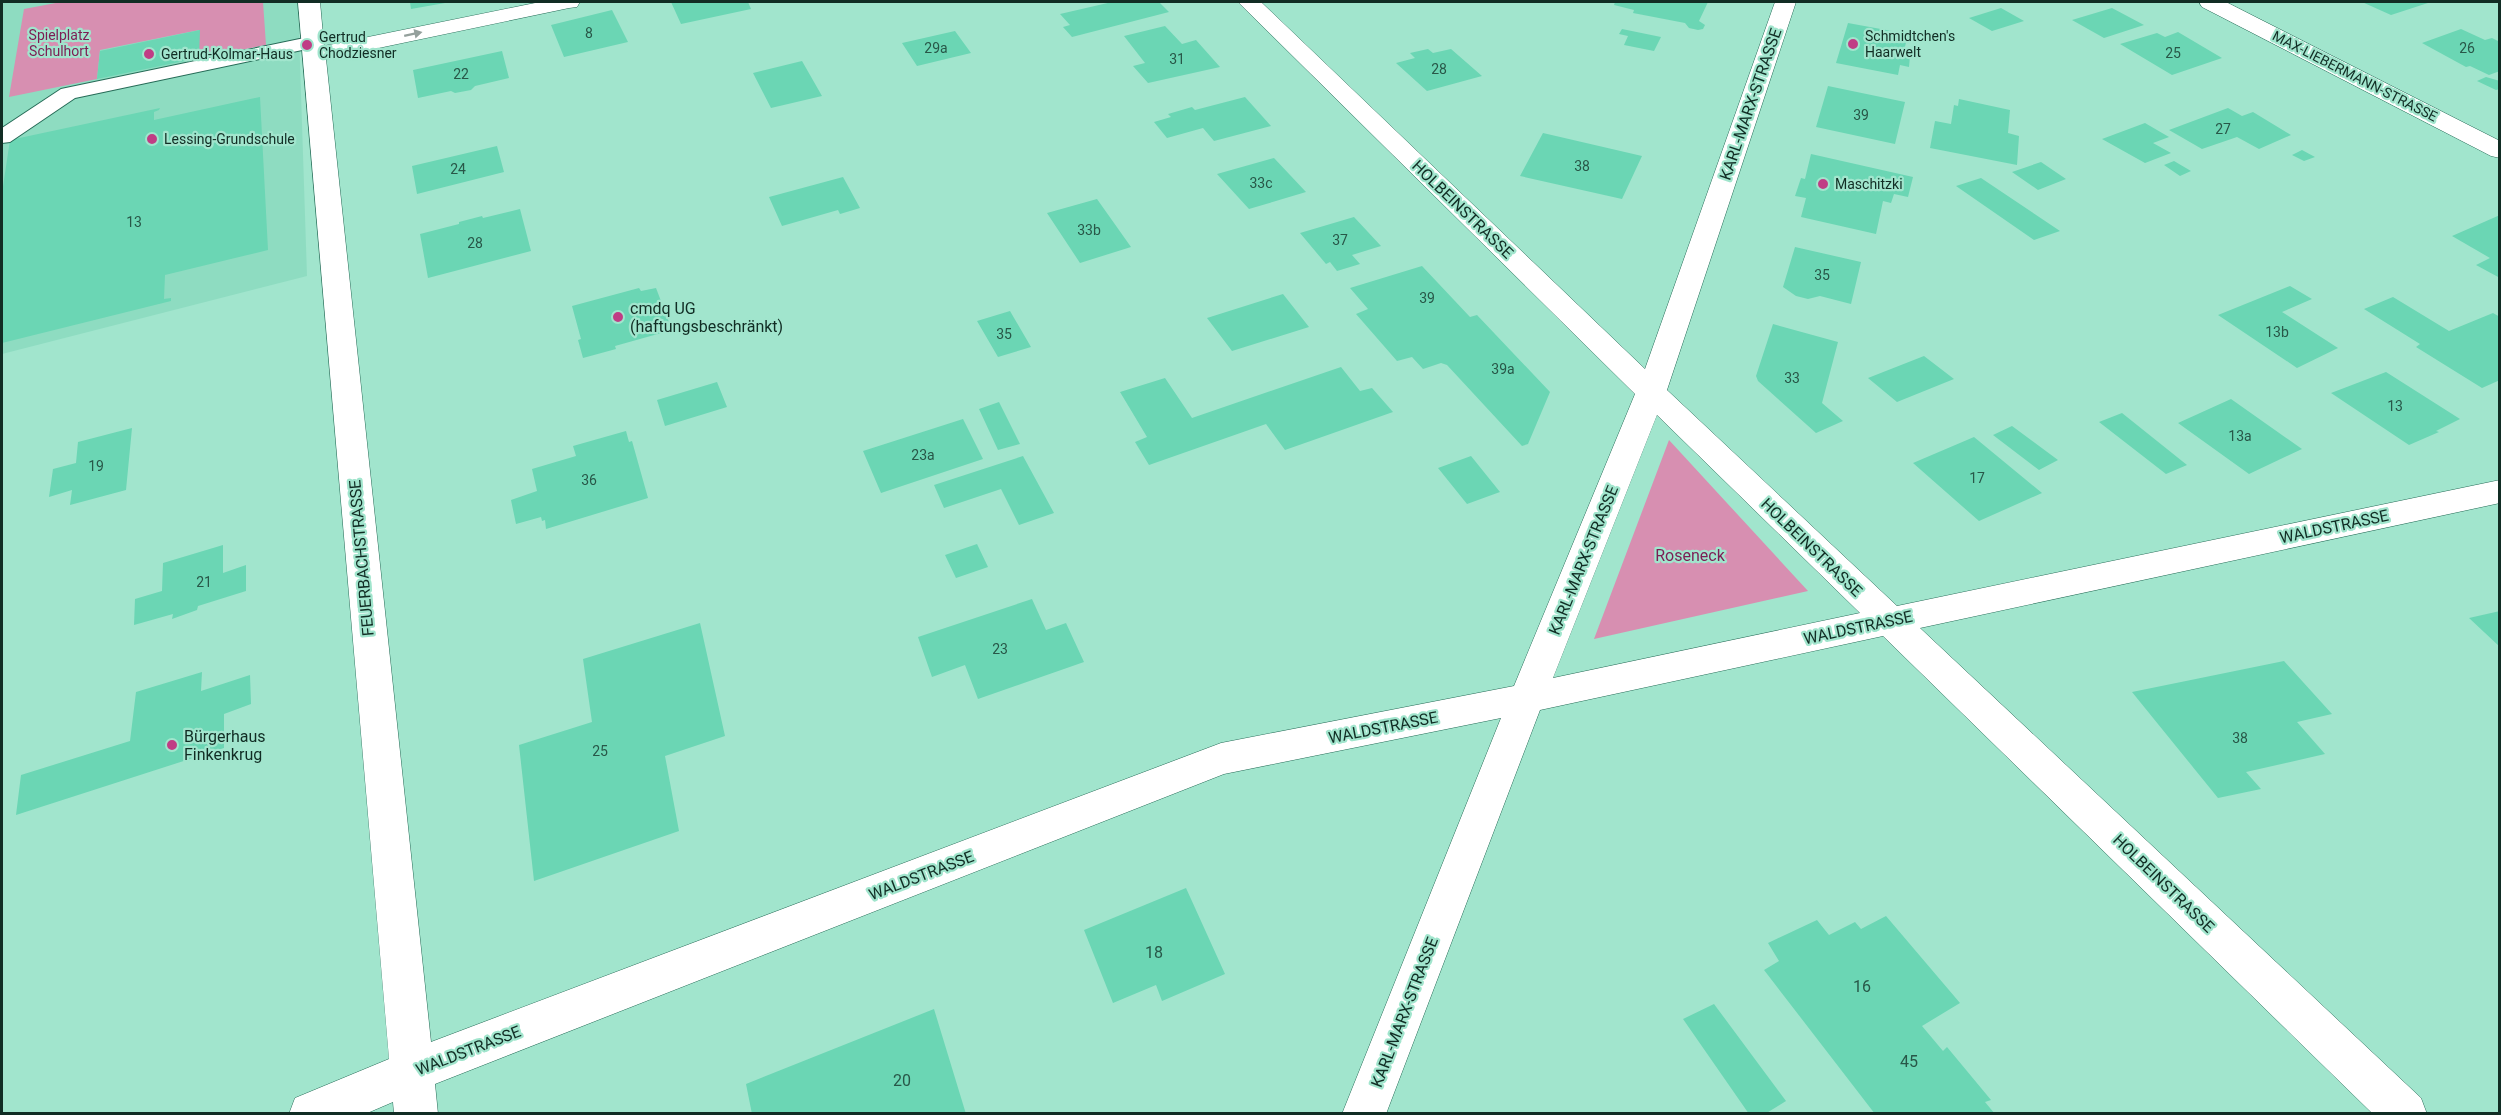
<svg xmlns="http://www.w3.org/2000/svg" width="2501" height="1115" font-family="Roboto,sans-serif">
  <style>
    .built { fill: #8edcc1 }
    .green { fill: #d78fb1 }
    .building { fill: #6bd6b4 }
    .lines { fill: none; stroke-linecap: round; stroke-linejoin: round }
    .lane-casing { stroke: #266b57; stroke-width: 2 }
    .street-casing { stroke: #266b57; stroke-width: 1 }
    .lane { fill: #fff; fill-rule: evenodd }
    .street { fill: #fff; fill-rule: evenodd }
    .oneway { fill: #94a09c }
    .poi-dot { fill: #c03d85; stroke: #a1e5cd; stroke-width: 2 }
    .labels { text-anchor: middle; stroke-width: 4.5; stroke-linejoin: round; paint-order: stroke }
    .number-label { font-size: 14px; fill: #285748 }
    .far-park-label { font-size: 14px; fill: #7d1d54; stroke: #a1e5cd }
    .far-poi-label { font-size: 14px; fill: #112d24; stroke: #a1e5cd; text-anchor: start }
    .far-street-label { font-size: 14px; fill: #112d24; stroke: #a1e5cd }
    .street-label { font-size: 16px; fill: #112d24; stroke: #a1e5cd }
    .poi-label { font-size: 16px; fill: #112d24; stroke: #a1e5cd; text-anchor: start }
    .park-label { font-size: 16px; fill: #7d1d54; stroke: #a1e5cd }
    .near-number-label { font-size: 16px; fill: #285748 }
  </style>
  <rect width="100%" height="100%" fill="#a1e5cd"/>
  <!-- built -->
  <path class="built" d="M 2,2 L 298,2 L 307,276 L 2,354 Z"/>
  <!-- green -->
  <path class="green" d="M 61,2 L 263,2 L 266,45 L 199,58 L 199,30 L 100,50 L 97,79 L 9,97 L 24,9 Z
    M 1669,440 L 1808,591 L 1594,639 Z"/>
  <!-- building -->
  <path class="building" d="M 410,2 L 445,2 L 445,3 L 411,9 Z
    M 671,2 L 748,2 L 751,9 L 681,24 Z
    M 1112,2 L 1159,2 L 1169,12 L 1072,37 L 1063,27 L 1070,25 L 1060,14 Z
    M 1615,2 L 1708,2 L 1699,21 L 1705,25 L 1703,29 L 1698,30 L 1689,28 L 1685,23 L 1633,13 L 1634,10 L 1614,5 Z
    M 2362,2 L 2431,2 L 2391,15 Z
    M 2001,8 L 2024,21 L 1992,31 L 1969,18 Z
    M 2112,8 L 2144,25 L 2104,38 L 2072,20 Z
    M 612,10 L 628,42 L 564,57 L 551,25 Z
    M 1848,23 L 1908,34 L 1903,55 L 1910,56 L 1909,67 L 1900,65 L 1898,75 L 1836,63 Z
    M 1165,26 L 1182,44 L 1196,40 L 1220,67 L 1148,83 L 1133,66 L 1145,63 L 1124,36 Z
    M 1622,29 L 1661,37 L 1654,51 L 1624,45 L 1628,36 L 1619,34 Z
    M 2461,29 L 2485,40 L 2492,38 L 2500,42 L 2500,71 L 2489,75 L 2470,66 L 2466,67 L 2422,43 Z
    M 200,30 L 199,58 L 97,79 L 100,51 Z
    M 955,31 L 971,53 L 917,66 L 902,43 Z
    M 2178,32 L 2222,58 L 2172,75 L 2120,44 L 2157,33 L 2165,37 Z
    M 1428,49 L 1433,53 L 1451,49 L 1482,76 L 1427,91 L 1396,63 L 1415,58 L 1410,53 Z
    M 502,51 L 509,78 L 475,86 L 471,90 L 455,93 L 451,91 L 418,98 L 413,70 Z
    M 802,61 L 822,96 L 771,108 L 753,73 Z
    M 2486,77 L 2500,81 L 2500,89 L 2496,90 L 2477,81 Z
    M 1828,86 L 1905,102 L 1895,144 L 1816,127 Z
    M 260,97 L 268,250 L 165,275 L 164,299 L 171,298 L 171,301 L 2,343 L 2,193 L 10,140 L 160,108 L 159,110 L 154,112 L 154,120 Z
    M 1245,97 L 1271,126 L 1214,141 L 1203,128 L 1167,138 L 1154,122 L 1171,117 L 1168,114 L 1192,107 L 1195,110 Z
    M 1959,99 L 2010,110 L 2008,133 L 2019,136 L 2017,165 L 1930,148 L 1935,121 L 1951,124 L 1954,105 L 1958,106 Z
    M 2228,108 L 2242,116 L 2253,112 L 2291,135 L 2259,149 L 2237,137 L 2202,149 L 2169,130 Z
    M 2145,123 L 2169,137 L 2153,143 L 2171,153 L 2145,163 L 2102,139 Z
    M 1543,133 L 1642,156 L 1622,199 L 1520,176 Z
    M 497,146 L 504,172 L 417,194 L 412,166 Z
    M 2302,150 L 2315,157 L 2304,161 L 2292,155 Z
    M 1811,154 L 1913,177 L 1908,197 L 1894,194 L 1891,203 L 1883,201 L 1876,234 L 1801,217 L 1806,198 L 1795,196 L 1801,178 L 1805,179 Z
    M 1274,158 L 1306,192 L 1249,209 L 1217,174 Z
    M 2174,161 L 2191,171 L 2180,176 L 2164,165 Z
    M 2041,162 L 2066,179 L 2038,190 L 2012,172 Z
    M 843,177 L 860,208 L 840,214 L 838,210 L 782,226 L 769,197 Z
    M 1981,178 L 2060,231 L 2034,240 L 1956,186 Z
    M 1097,199 L 1131,247 L 1080,263 L 1047,213 Z
    M 520,209 L 531,251 L 428,278 L 420,234 L 459,224 L 459,222 L 482,216 L 483,218 Z
    M 2500,215 L 2500,278 L 2476,265 L 2490,258 L 2452,236 Z
    M 1354,217 L 1381,246 L 1352,255 L 1360,264 L 1337,271 L 1330,262 L 1326,264 L 1300,233 Z
    M 1795,247 L 1861,262 L 1851,304 L 1820,296 L 1808,299 L 1796,296 L 1783,287 Z
    M 1422,266 L 1470,317 L 1477,315 L 1550,392 L 1528,444 L 1522,446 L 1447,365 L 1441,363 L 1423,369 L 1412,357 L 1397,361 L 1356,314 L 1368,309 L 1350,288 Z
    M 2290,286 L 2312,299 L 2282,312 L 2338,348 L 2297,368 L 2218,315 Z
    M 639,288 L 641,291 L 656,288 L 672,330 L 615,346 L 616,349 L 583,358 L 578,340 L 581,339 L 572,306 Z
    M 1283,294 L 1309,327 L 1232,351 L 1207,318 Z
    M 2393,297 L 2449,331 L 2493,313 L 2500,317 L 2500,380 L 2482,388 L 2416,347 L 2420,344 L 2364,309 Z
    M 1010,311 L 1031,347 L 998,357 L 977,321 Z
    M 1773,324 L 1838,342 L 1822,403 L 1843,421 L 1816,433 L 1758,381 L 1756,376 Z
    M 1924,356 L 1954,379 L 1897,402 L 1868,378 Z
    M 1341,367 L 1360,391 L 1372,388 L 1393,412 L 1285,450 L 1266,424 L 1149,465 L 1135,442 L 1147,437 L 1120,392 L 1165,378 L 1192,418 Z
    M 2386,372 L 2460,419 L 2436,431 L 2439,432 L 2409,445 L 2331,393 Z
    M 717,382 L 727,407 L 665,426 L 657,400 Z
    M 2231,399 L 2302,449 L 2249,474 L 2178,423 Z
    M 999,402 L 1020,444 L 998,450 L 979,409 Z
    M 2122,413 L 2187,465 L 2166,474 L 2099,422 Z
    M 963,419 L 983,459 L 881,493 L 863,451 Z
    M 2012,426 L 2058,460 L 2039,470 L 1993,435 Z
    M 132,428 L 126,490 L 70,505 L 72,490 L 49,497 L 53,469 L 76,463 L 78,442 Z
    M 626,431 L 629,442 L 632,441 L 648,498 L 546,529 L 545,520 L 542,521 L 541,517 L 516,524 L 511,500 L 537,491 L 532,469 L 576,456 L 573,446 Z
    M 1974,437 L 2042,493 L 1979,521 L 1913,463 Z
    M 1023,456 L 1054,513 L 1019,525 L 1001,489 L 944,508 L 934,485 Z
    M 1471,456 L 1500,492 L 1467,504 L 1438,468 Z
    M 977,544 L 988,567 L 956,578 L 945,555 Z
    M 223,545 L 223,573 L 246,565 L 246,591 L 198,606 L 197,610 L 172,619 L 173,614 L 134,625 L 135,599 L 162,591 L 163,563 Z
    M 1032,599 L 1046,630 L 1066,623 L 1084,662 L 978,699 L 965,665 L 932,677 L 918,637 Z
    M 2500,611 L 2500,647 L 2469,618 Z
    M 700,623 L 725,736 L 665,756 L 679,831 L 534,881 L 519,745 L 592,722 L 583,659 Z
    M 2284,661 L 2332,714 L 2297,722 L 2325,754 L 2246,772 L 2261,789 L 2218,798 L 2132,692 Z
    M 202,672 L 201,691 L 250,675 L 251,704 L 224,714 L 224,748 L 16,815 L 21,775 L 130,741 L 136,692 Z
    M 1186,888 L 1225,974 L 1162,1001 L 1156,985 L 1113,1003 L 1084,930 Z
    M 1886,916 L 1960,1003 L 1922,1026 L 1943,1051 L 1947,1047 L 1991,1100 L 1985,1102 L 1995,1114 L 1875,1114 L 1764,970 L 1779,961 L 1768,943 L 1817,920 L 1829,935 L 1855,922 L 1861,929 Z
    M 1714,1004 L 1786,1101 L 1765,1114 L 1749,1114 L 1683,1019 Z
    M 934,1009 L 966,1114 L 752,1114 L 746,1084 Z"/>
  <g class="lines">
    <!-- lane casing -->
    <g class="lane-casing">
      <path id="lane" d="M 314,36 L 321,38 L 324,42 L 321,46 L 75,98 L 10,142 L 2,143 L 2,128 L 61,89 Z"/>
    </g>
    <!-- street casing -->
    <g class="street-casing">
      <path id="street" d="M 298,2 L 320,2 L 324,46 L 540,2 L 580,2 L 577,7 L 569,8 L 326,59 L 431,1042 L 1221,743 L 1514,686 L 1635,394 L 1238,2 L 1261,2 L 1645,369 L 1775,2 L 1796,2 L 1667,390 L 1897,606 L 2500,480 L 2500,503 L 1920,628 L 2421,1098 L 2427,1114 L 2373,1114 L 1883,636 L 1540,710 L 1386,1114 L 1342,1114 L 1501,718 L 1224,774 L 435,1084 L 438,1114 L 394,1114 L 393,1102 L 365,1114 L 289,1114 L 295,1098 L 389,1059 ZM 1657,415 L 1860,613 L 1553,678 Z
        M 2199,2 L 2226,2 L 2500,141 L 2500,158 L 2491,156 L 2202,7 Z"/>
    </g>
    <!-- lane -->
    <use href="#lane" class="lane"/>
    <!-- street -->
    <use href="#street" class="street"/>
  </g>
  <!-- one-way arrows -->
  <defs><path id="oneway-solid" d="M-6-.8H1V-3.2L6.5 0L1 3.2V.8H-6Z" transform="scale(1.5)"/></defs>
  <use class="oneway" href="#oneway-solid" transform="translate(413 34) rotate(-12)"/>
  <!-- markers -->
  <g class="poi-dot">
    <circle cx="1853" cy="44" r="6"/>
    <circle cx="307" cy="45" r="6"/>
    <circle cx="149" cy="54" r="6"/>
    <circle cx="152" cy="139" r="6"/>
    <circle cx="1823" cy="184" r="6"/>
    <circle cx="618" cy="317" r="6"/>
    <circle cx="172" cy="745" r="6"/>
  </g>
  <g class="labels">
    <!-- number labels -->
    <g class="number-label">
      <text x="589" y="38">8</text>
      <text x="936" y="53">29a</text>
      <text x="2467" y="53">26</text>
      <text x="2173" y="58">25</text>
      <text x="1177" y="64">31</text>
      <text x="1439" y="74">28</text>
      <text x="461" y="79">22</text>
      <text x="1861" y="120">39</text>
      <text x="2223" y="134">27</text>
      <text x="1582" y="171">38</text>
      <text x="458" y="174">24</text>
      <text x="1261" y="188">33c</text>
      <text x="134" y="227">13</text>
      <text x="1089" y="235">33b</text>
      <text x="1340" y="245">37</text>
      <text x="475" y="248">28</text>
      <text x="1822" y="280">35</text>
      <text x="1427" y="303">39</text>
      <text x="2277" y="337">13b</text>
      <text x="1004" y="339">35</text>
      <text x="1503" y="374">39a</text>
      <text x="1792" y="383">33</text>
      <text x="2395" y="411">13</text>
      <text x="2240" y="441">13a</text>
      <text x="923" y="460">23a</text>
      <text x="96" y="471">19</text>
      <text x="1977" y="483">17</text>
      <text x="589" y="485">36</text>
      <text x="204" y="587">21</text>
      <text x="1000" y="654">23</text>
      <text x="2240" y="743">38</text>
      <text x="600" y="756">25</text>
    </g>
    <!-- far-park labels -->
    <g class="far-park-label">
      <text x="59" y="40">Spielplatz<tspan x="59" dy="16">Schulhort</tspan></text>
    </g>
    <!-- far-poi labels -->
    <g class="far-poi-label">
      <text x="1865" y="41">Schmidtchen's<tspan x="1865" dy="16">Haarwelt</tspan></text>
      <text x="319" y="42">Gertrud<tspan x="319" dy="16">Chodziesner</tspan></text>
      <text x="161" y="59">Gertrud-Kolmar-Haus</text>
      <text x="164" y="144">Lessing-Grundschule</text>
      <text x="1835" y="189">Maschitzki</text>
    </g>
    <!-- far-street labels -->
    <g class="far-street-label">
      <text transform="translate(2355 76) rotate(27)" y="5">MAX-LIEBERMANN-STRASSE</text>
    </g>
    <!-- street labels -->
    <g class="street-label">
      <text transform="translate(1750 104) rotate(-71)" y="6">KARL-MARX-STRASSE</text>
      <text transform="translate(1463 209) rotate(44)" y="6">HOLBEINSTRASSE</text>
      <text transform="translate(2334 526) rotate(-12)" y="6">WALDSTRASSE</text>
      <text transform="translate(1812 547) rotate(44)" y="6">HOLBEINSTRASSE</text>
      <text transform="translate(361 558) rotate(-95)" y="6">FEUERBACHSTRASSE</text>
      <text transform="translate(1583 560) rotate(-68)" y="6">KARL-MARX-STRASSE</text>
      <text transform="translate(1858 627) rotate(-12)" y="6">WALDSTRASSE</text>
      <text transform="translate(1383 727) rotate(-11)" y="6">WALDSTRASSE</text>
      <text transform="translate(921 875) rotate(-21)" y="6">WALDSTRASSE</text>
      <text transform="translate(2164 883) rotate(44)" y="6">HOLBEINSTRASSE</text>
      <text transform="translate(1404 1012) rotate(-69)" y="6">KARL-MARX-STRASSE</text>
      <text transform="translate(468 1050) rotate(-21)" y="6">WALDSTRASSE</text>
    </g>
    <!-- poi labels -->
    <g class="poi-label">
      <text x="630" y="314">cmdq UG<tspan x="630" dy="18">(haftungsbeschränkt)</tspan></text>
      <text x="184" y="742">Bürgerhaus<tspan x="184" dy="18">Finkenkrug</tspan></text>
    </g>
    <!-- park labels -->
    <g class="park-label">
      <text x="1690" y="561">Roseneck</text>
    </g>
    <!-- near-number labels -->
    <g class="near-number-label">
      <text x="1154" y="958">18</text>
      <text x="1862" y="992">16</text>
      <text x="1909" y="1067">45</text>
      <text x="902" y="1086">20</text>
    </g>
  </g>
  <!-- border -->
  <rect width="2501" height="1115" fill="none" stroke="#112d24" stroke-width="6"/>
</svg>
